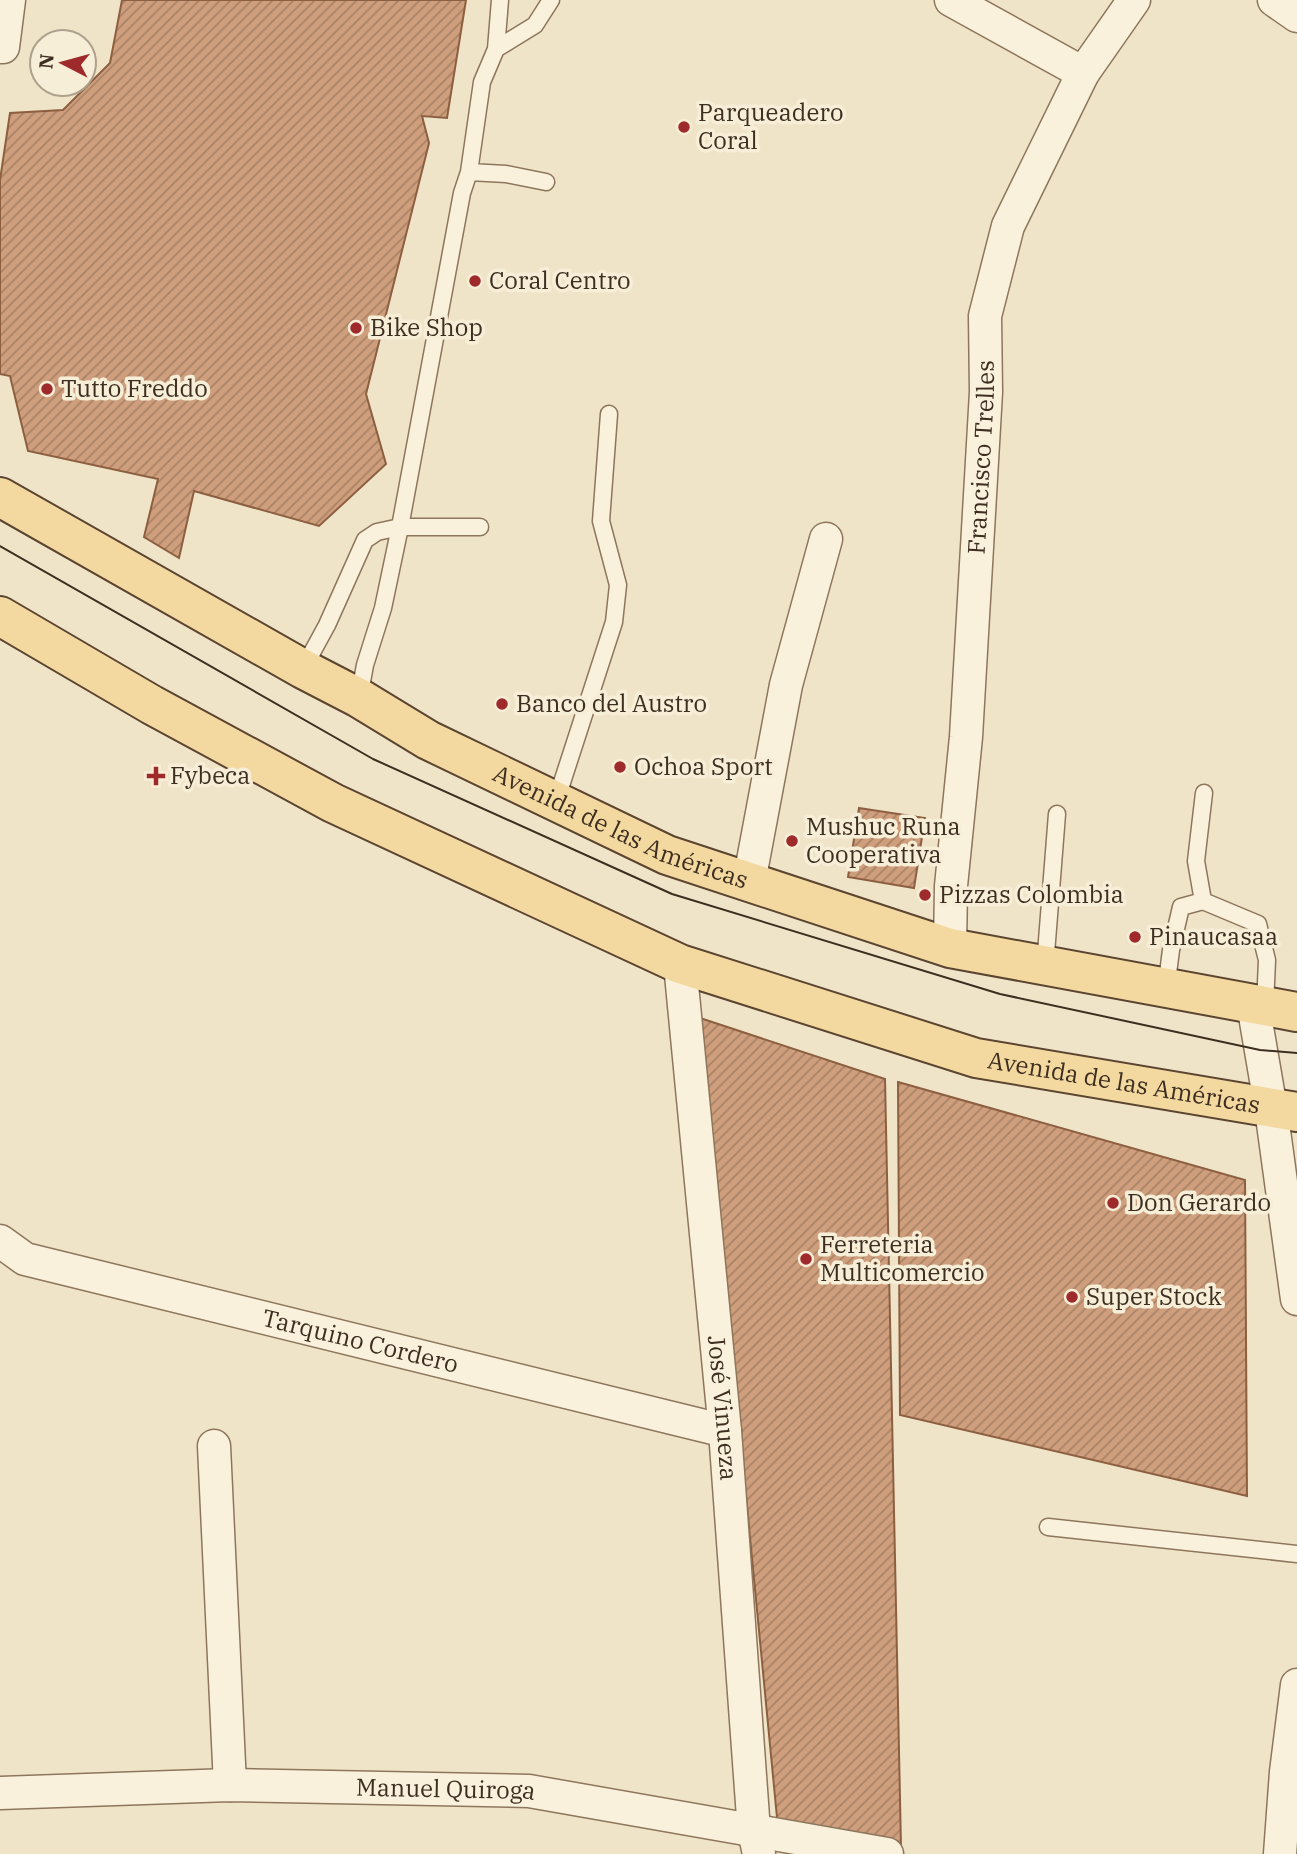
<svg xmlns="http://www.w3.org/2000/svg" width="1297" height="1854" font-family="'IBM Plex Serif',serif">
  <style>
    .building { fill: url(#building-hatch); stroke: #8d5f41; stroke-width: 2 }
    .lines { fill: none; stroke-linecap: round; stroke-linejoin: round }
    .lane-casing { stroke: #8d765c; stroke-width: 19 }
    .street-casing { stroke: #8d765c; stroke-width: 35 }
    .primary-casing { stroke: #5b4430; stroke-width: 42 }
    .lane { stroke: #faf1dc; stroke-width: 16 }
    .street { stroke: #faf1dc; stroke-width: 32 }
    .primary { stroke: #f3d9a0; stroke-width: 38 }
    .tram { stroke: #3d2e20; stroke-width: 2 }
    .poi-dot { fill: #9e2a2b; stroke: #f7eed8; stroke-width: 2.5 }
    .labels { text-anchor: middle; stroke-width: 7; stroke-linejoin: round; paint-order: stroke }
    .poi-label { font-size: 24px; fill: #3d2e20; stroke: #f7eed8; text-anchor: start }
    .street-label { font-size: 24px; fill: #3d2e20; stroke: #f7eed8 }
  </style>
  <defs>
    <pattern id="building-hatch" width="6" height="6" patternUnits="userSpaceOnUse" patternTransform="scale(1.75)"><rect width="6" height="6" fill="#cf9f7d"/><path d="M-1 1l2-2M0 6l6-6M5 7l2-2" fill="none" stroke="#a98266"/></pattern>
  </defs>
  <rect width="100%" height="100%" fill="#f0e4c8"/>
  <!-- building -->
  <path class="building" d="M 122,0 L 466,0 L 447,118 L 422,116 L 429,143 L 366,394 L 386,464 L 319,526 L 194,491 L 179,558 L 144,537 L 158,479 L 28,451 L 10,376 L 0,374 L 0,180 L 10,113 L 63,110 L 110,63 Z
    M 859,808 L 925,818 L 914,888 L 848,877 Z
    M 700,1018 L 885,1079 L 901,1847 L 778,1828 Z
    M 898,1082 L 1245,1180 L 1247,1496 L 900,1415 Z"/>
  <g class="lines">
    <!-- lane casing -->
    <g class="lane-casing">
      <path id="lane" d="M 496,49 L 500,0
        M 469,172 L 482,82 L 496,49 L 535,25 L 551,0
        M 303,669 L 327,625 L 365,540 L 377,532 L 400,527 L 462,193 L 469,172 L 506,174 L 546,182
        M 359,698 L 365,665 L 383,608 L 400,527 L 480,527
        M 1204,793 L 1196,861 L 1203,901 L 1258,924 L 1267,960 L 1265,1006
        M 556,801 L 614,622 L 618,585 L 601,521 L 609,414
        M 1045,966 L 1057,814
        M 1166,989 L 1171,950 L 1181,907 L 1203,901
        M 1048,1527 L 1297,1554"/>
    </g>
    <!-- street casing -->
    <g class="street-casing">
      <g id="street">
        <path d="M 951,0 L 1083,73"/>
        <path d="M 1274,0 L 1297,16"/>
        <path d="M 0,47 L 3,47 L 9,0"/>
        <path d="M 749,882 L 786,685 L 826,539"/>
        <path id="s1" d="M 950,948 L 951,886 L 966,737 L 986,392 L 985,316 L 1008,226 L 1083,73 L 1134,0"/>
        <path id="s2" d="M 680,964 L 725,1431 L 754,1831 L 759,1854"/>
        <path d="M 1253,1004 L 1271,1109 L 1297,1299"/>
        <path id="s3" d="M 0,1241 L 25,1259 L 725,1431"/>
        <path d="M 214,1446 L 230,1785"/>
        <path id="s4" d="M 0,1793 L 230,1785 L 529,1791 L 887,1854"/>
        <path d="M 1280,1854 L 1286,1772 L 1297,1685"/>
      </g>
    </g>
    <!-- primary casing -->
    <g class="primary-casing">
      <g id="primary">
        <path id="s5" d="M 0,497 L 303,669 L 359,698 L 428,740 L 667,855 L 950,948 L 1297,1012"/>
        <path id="s6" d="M 0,616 L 152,705 L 333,803 L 680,964 L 976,1058 L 1297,1112"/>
      </g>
    </g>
    <!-- lane -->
    <use href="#lane" class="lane"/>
    <!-- street -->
    <use href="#street" class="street"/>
    <!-- primary -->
    <use href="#primary" class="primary"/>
    <!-- tram -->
    <path class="tram" d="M 0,546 L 373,759 L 672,894 L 1000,994 L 1260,1050 L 1297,1053"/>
  </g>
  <!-- markers -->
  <g class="poi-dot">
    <circle cx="684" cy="127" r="7"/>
    <circle cx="475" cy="281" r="7"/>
    <circle cx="356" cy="328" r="7"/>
    <circle cx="47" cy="389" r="7"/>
    <circle cx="502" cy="704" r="7"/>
    <circle cx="620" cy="767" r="7"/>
    <path d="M152.5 765.5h7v7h7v7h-7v7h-7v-7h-7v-7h7z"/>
    <circle cx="792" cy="841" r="7"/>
    <circle cx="925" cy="895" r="7"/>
    <circle cx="1135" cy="937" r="7"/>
    <circle cx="1113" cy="1203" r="7"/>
    <circle cx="806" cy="1259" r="7"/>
    <circle cx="1072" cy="1297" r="7"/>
  </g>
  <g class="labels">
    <!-- poi labels -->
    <g class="poi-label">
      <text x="698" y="121">Parqueadero<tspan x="698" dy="28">Coral</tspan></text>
      <text x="489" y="289">Coral Centro</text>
      <text x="370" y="336">Bike Shop</text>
      <text x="61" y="397">Tutto Freddo</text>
      <text x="516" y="712">Banco del Austro</text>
      <text x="634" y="775">Ochoa Sport</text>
      <text x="170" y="784">Fybeca</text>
      <text x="806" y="835">Mushuc Runa<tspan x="806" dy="28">Cooperativa</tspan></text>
      <text x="939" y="903">Pizzas Colombia</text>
      <text x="1149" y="945">Pinaucasaa</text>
      <text x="1127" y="1211">Don Gerardo</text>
      <text x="820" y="1253">Ferreteria<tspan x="820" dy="28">Multicomercio</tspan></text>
      <text x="1086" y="1305">Super Stock</text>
    </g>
    <!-- street labels -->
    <g class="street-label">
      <text dy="8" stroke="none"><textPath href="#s1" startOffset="492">Francisco Trelles</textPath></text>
      <text dy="8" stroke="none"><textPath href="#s5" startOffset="704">Avenida de las Américas</textPath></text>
      <text dy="8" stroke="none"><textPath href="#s6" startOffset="1225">Avenida de las Américas</textPath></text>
      <text dy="8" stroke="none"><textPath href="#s3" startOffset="376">Tarquino Cordero</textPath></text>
      <text dy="8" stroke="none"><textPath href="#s2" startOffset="446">José Vinueza</textPath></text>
      <text dy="8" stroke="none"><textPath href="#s4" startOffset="446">Manuel Quiroga</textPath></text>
    </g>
  </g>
  <!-- north arrow -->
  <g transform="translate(63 63) rotate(276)"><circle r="33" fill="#f7eed8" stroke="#ada18e" stroke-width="2"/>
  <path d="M0-5L12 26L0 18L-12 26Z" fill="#9e2a2b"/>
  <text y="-10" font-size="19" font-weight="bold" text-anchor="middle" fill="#3d2e20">N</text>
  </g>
</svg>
